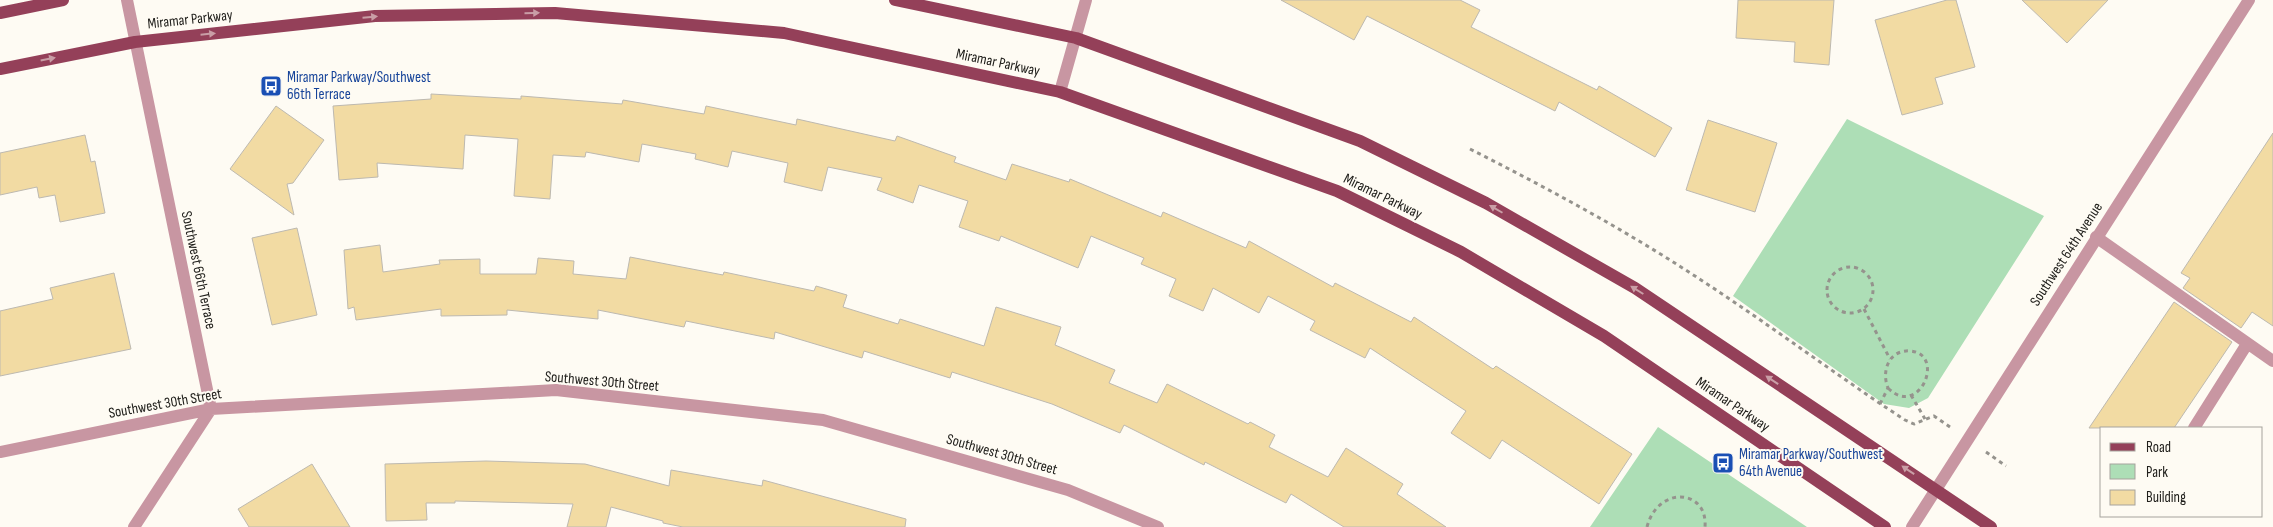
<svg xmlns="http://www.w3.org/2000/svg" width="2273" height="527" font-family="'Sofia Sans Condensed',sans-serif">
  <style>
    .green { fill: #addeb6 }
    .building { fill: #f2dba3; stroke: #bdb9b0 }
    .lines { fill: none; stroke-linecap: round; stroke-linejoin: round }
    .path { stroke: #95938d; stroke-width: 3; stroke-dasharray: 4 4; stroke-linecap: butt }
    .service { stroke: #c896a2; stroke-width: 12 }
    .minor { stroke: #c896a2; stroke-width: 12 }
    .primary { stroke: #944059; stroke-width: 12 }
    .oneway { fill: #c99ea6 }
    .labels { text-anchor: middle; stroke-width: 4; stroke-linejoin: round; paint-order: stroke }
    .street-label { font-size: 15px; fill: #21201c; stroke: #fefbf3 }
    .transit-label { font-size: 15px; fill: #164399; stroke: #fefbf3; text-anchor: start }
  </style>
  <rect width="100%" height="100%" fill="#fefbf3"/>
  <!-- green -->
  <path class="green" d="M 1847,119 L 2044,216 L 1928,398 L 1909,408 L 1884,404 L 1733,296 Z
    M 1658,427 L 1807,527 L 1590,527 Z"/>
  <!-- building -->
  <path class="building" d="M 1281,0 L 1460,0 L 1480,10 L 1471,27 L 1597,90 L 1599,86 L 1672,128 L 1655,157 L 1559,102 L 1555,111 L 1367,16 L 1354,40 Z
    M 1738,0 L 1834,0 L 1829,65 L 1794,62 L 1795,42 L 1736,38 Z
    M 1947,0 L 1956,0 L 1975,67 L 1935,78 L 1943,104 L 1902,115 L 1875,20 Z
    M 2022,0 L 2108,0 L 2067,43 Z
    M 431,94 L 521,99 L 521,96 L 622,104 L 623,100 L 704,114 L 706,106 L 796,125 L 797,119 L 895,141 L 897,136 L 956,157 L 954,162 L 1006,180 L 1012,164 L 1069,182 L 1070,179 L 1161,217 L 1163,212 L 1246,248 L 1249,241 L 1333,287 L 1335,283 L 1411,322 L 1414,317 L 1493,369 L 1496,366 L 1632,454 L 1599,504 L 1502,440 L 1490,459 L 1451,433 L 1466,411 L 1370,348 L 1365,358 L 1310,330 L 1315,321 L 1268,296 L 1259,313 L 1213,288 L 1203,311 L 1169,296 L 1176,279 L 1141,264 L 1144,258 L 1091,236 L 1078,268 L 1001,236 L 999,241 L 959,227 L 968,201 L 919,185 L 913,203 L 877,190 L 882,178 L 828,167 L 822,191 L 784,182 L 788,163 L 732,151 L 728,167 L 695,159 L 696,154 L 642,144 L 639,162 L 586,152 L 585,157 L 553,155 L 550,199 L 514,196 L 518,139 L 465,135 L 463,169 L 377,163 L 378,177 L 339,180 L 333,106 L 431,99 Z
    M 276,106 L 324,140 L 293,183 L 287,184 L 294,215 L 230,169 Z
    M 1708,120 L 1777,143 L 1755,212 L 1686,190 Z
    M 2273,133 L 2273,326 L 2252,312 L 2241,328 L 2183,288 L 2190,278 L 2181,273 Z
    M 85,135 L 91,162 L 95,161 L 105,213 L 60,222 L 55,195 L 39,198 L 37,187 L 0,195 L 0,153 Z
    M 297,228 L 317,315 L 272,325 L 252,238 Z
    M 380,245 L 383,272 L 440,264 L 439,260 L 480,259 L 480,274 L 536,274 L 538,258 L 574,261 L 573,274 L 626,279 L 630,257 L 723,275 L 724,272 L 814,291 L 816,286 L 847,295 L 843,307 L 898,324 L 900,319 L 984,346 L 996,307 L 1061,327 L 1055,345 L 1115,370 L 1109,383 L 1157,403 L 1167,384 L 1248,424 L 1250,422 L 1275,435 L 1269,447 L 1328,477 L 1346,448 L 1403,484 L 1397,494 L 1446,527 L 1344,527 L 1291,494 L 1286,503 L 1205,462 L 1204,465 L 1124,425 L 1120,433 L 1052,404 L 952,372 L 950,378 L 864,351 L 862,358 L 775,332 L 774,339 L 686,321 L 684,327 L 598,310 L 598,319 L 507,310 L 507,315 L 441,316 L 441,309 L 356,320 L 354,307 L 348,309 L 344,250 Z
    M 114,273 L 131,349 L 0,376 L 0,311 L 53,299 L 50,288 Z
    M 2174,302 L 2232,342 L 2174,428 L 2089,428 Z
    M 486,461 L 585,464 L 669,486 L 671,470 L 762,486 L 763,480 L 906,519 L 905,527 L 683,527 L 663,523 L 663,521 L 611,507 L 606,527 L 567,527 L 573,504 L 455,501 L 455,503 L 426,503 L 427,520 L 386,521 L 385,464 Z
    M 312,464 L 350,527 L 249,527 L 238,509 Z"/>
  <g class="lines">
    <!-- path -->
    <path class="path" d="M 1470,149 C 1549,189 1627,231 1701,280 C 1770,325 1836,375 1905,420 L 1914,424 L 1934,416 L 1950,427
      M1827 290a23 23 0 1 1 46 0a23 23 0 1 1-46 0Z
      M 1864,309 L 1890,359
      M 1911,395 L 1925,419
      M 1880,404 L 1888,388 C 1881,371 1889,349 1911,351 C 1946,355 1919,419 1888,388
      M 1986,452 L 2006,466
      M 1647,527 C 1658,485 1708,489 1705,527"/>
    <!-- service -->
    <path class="service" d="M 2096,237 L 2273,361
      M 2194,428 L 2247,344"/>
    <!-- minor -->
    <path class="minor" d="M 127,0 L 211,409 L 134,527
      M 1060,92 L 1086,0
      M 0,452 L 211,409 L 556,390 L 823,420 L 1068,490 L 1158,527
      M 1912,527 L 2249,0"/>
    <!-- primary -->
    <path class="primary" d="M 895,0 L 1076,38 L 1360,141 L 1486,203 L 1635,288 L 1991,527
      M 0,13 L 63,0
      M 0,69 L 135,42 L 375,16 L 555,13 L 784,33 L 1060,92 L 1337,191 L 1461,252 L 1604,336 L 1885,527"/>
  </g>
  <!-- one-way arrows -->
  <defs><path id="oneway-solid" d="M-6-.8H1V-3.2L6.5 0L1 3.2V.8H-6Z" transform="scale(1.25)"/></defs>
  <g class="oneway">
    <use href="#oneway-solid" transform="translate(532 13) rotate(-1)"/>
    <use href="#oneway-solid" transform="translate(370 17) rotate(-5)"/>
    <use href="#oneway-solid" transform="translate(208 34) rotate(-6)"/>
    <use href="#oneway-solid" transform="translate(48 59) rotate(-11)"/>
    <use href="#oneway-solid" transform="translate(1496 209) rotate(-150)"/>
    <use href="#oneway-solid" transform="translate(1637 290) rotate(-148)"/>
    <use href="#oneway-solid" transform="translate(1772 380) rotate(-146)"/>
    <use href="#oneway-solid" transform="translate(1908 470) rotate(-146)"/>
  </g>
  <!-- icons -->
  <defs>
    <g id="bus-square" transform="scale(1.125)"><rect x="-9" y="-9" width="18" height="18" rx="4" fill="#1a4fb4" stroke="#fefbf3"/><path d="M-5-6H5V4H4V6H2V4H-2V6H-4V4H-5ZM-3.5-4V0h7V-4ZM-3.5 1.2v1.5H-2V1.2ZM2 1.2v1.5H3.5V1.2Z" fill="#fff"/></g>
  </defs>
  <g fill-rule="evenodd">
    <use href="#bus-square" x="271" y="86"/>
    <use href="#bus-square" x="1723" y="463"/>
  </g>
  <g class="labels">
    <!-- street labels -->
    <g class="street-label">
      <text transform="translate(190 19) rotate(-6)" y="5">Miramar Parkway</text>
      <text transform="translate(998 62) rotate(12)" y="5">Miramar Parkway</text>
      <text transform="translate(1383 196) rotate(26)" y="5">Miramar Parkway</text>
      <text transform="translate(2066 254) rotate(-57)" y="5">Southwest 64th Avenue</text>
      <text transform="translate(199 270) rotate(78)" y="5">Southwest 66th Terrace</text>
      <text transform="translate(602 381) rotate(5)" y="5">Southwest 30th Street</text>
      <text transform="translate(165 403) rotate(-10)" y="5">Southwest 30th Street</text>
      <text transform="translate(1733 404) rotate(34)" y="5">Miramar Parkway</text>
      <text transform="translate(1002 454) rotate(16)" y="5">Southwest 30th Street</text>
    </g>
    <!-- transit labels -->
    <g class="transit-label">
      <text x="287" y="82">Miramar Parkway/Southwest<tspan x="287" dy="17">66th Terrace</tspan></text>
      <text x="1739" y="459">Miramar Parkway/Southwest<tspan x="1739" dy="17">64th Avenue</tspan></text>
    </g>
  </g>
  <!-- legend -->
  <rect x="2100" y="427" width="162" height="90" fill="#fefbf3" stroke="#a6a39d"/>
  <rect x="2110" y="443" width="25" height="8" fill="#944059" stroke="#a6a39d"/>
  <text x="2146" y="452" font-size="15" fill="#21201c">Road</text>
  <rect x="2110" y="464" width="25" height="15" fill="#addeb6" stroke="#a6a39d"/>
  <text x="2146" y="477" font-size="15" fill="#21201c">Park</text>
  <rect x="2110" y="490" width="25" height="15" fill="#f2dba3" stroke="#a6a39d"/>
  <text x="2146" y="502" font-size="15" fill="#21201c">Building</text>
</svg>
